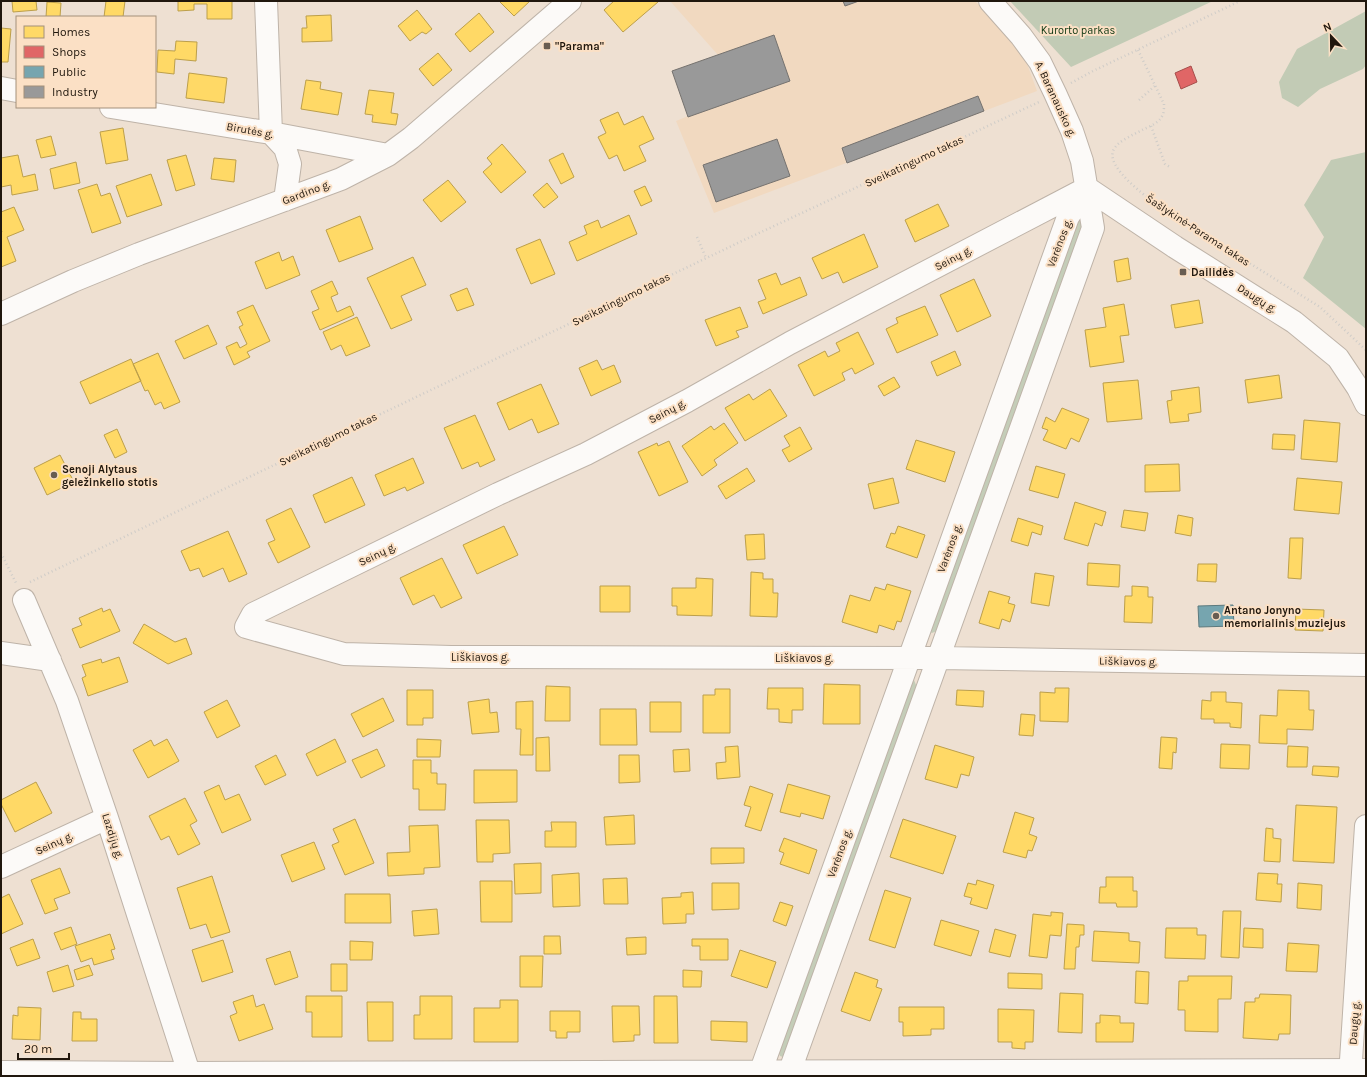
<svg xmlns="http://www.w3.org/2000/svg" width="1367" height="1077" font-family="Karla,sans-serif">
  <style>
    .built { fill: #f1d9c0 }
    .green { fill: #c4cdb8 }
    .forest { fill: #c2cbb5 }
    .homes { fill: #ffd966; stroke: #bc9f4b }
    .shops { fill: #e06666; stroke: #a64e4b }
    .public { fill: #76a5af; stroke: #5c7a7e }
    .industry { fill: #999; stroke: #75726f }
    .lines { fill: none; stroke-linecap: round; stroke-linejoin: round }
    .minor-casing { stroke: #beb3a8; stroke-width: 24 }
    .path { stroke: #cfccc8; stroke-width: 2.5; stroke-dasharray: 1 3; stroke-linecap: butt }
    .minor { stroke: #fcfaf8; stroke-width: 22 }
    .poi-dot { fill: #685d52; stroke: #fbe0c5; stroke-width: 1.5 }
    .labels { text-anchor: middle; stroke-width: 4; stroke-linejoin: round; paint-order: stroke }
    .park-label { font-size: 11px; fill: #0d3711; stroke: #fbe0c5 }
    .poi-label { font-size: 11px; font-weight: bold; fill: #20170d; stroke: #fbe0c5; text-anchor: start }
    .street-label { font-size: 11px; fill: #20170d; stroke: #fbe0c5 }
  </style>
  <rect width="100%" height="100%" fill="#eee0d2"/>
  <!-- built -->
  <path class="built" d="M 670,1 L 975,1 L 1005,31 L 1026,61 L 1037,91 L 714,213 L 676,121 L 688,116 L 672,71 L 718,55 Z"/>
  <!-- green -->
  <path class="green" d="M 1080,217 L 1085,221 L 939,630 L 932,633 L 929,631 L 1074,222 Z
    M 911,679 L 914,680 L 918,690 L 786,1054 L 783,1057 L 780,1056 L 778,1051 Z"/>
  <!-- forest -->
  <path class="forest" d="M 1010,1 L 1213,1 L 1071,67 Z
    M 1366,11 L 1366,65 L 1363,69 L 1320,89 L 1298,107 L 1282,98 L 1279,82 L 1297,49 Z
    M 1366,152 L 1366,329 L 1303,278 L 1324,237 L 1304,205 L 1331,160 Z"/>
  <!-- homes -->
  <path class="homes" d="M 12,1 L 36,1 L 37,10 L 13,12 Z
    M 106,1 L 125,1 L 123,17 L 104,17 Z
    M 178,1 L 232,1 L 232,19 L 207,19 L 207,4 L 194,4 L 194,10 L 178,11 Z
    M 499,1 L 530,1 L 514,16 Z
    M 614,1 L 658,1 L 658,2 L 623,32 L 604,10 Z
    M 47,2 L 61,3 L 60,17 L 46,17 Z
    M 417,10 L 432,29 L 426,34 L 422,32 L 410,41 L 398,26 Z
    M 479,13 L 494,32 L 470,52 L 455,34 Z
    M 331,15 L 332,41 L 302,42 L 302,28 L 307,28 L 306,16 Z
    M 1,28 L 11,29 L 8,62 L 1,62 Z
    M 176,41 L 197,42 L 196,61 L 175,59 L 174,74 L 157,72 L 158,50 L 175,51 Z
    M 438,53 L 452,70 L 433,86 L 419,69 Z
    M 189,73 L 227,78 L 224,103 L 186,98 Z
    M 306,80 L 321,82 L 320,89 L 342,93 L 338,115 L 301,109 Z
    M 369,90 L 394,93 L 391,113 L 398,114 L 396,125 L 372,122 L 373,115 L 365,114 Z
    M 618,112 L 624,125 L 643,116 L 654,139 L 639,146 L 646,161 L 624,171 L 617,155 L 609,159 L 598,137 L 606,133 L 600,120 Z
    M 123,128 L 128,160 L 106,164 L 100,132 Z
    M 51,136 L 56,155 L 41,158 L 36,140 Z
    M 502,144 L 526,172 L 501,193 L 483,172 L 492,164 L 487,158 Z
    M 563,153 L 574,177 L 561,184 L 549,160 Z
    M 18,155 L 23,177 L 35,174 L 38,190 L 12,195 L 11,185 L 1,187 L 1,158 Z
    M 186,155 L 195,185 L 176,191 L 167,160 Z
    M 214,158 L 236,160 L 234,182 L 211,179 Z
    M 76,162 L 80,183 L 54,189 L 50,169 Z
    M 151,174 L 162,205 L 127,217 L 116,186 Z
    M 448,180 L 466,202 L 441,222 L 423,200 Z
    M 547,183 L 558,197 L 544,208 L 533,195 Z
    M 97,184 L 101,196 L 110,193 L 121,223 L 92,233 L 78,190 Z
    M 645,186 L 652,201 L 641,206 L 634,191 Z
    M 938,204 L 949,226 L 915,242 L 905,220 Z
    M 14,207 L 24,230 L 7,237 L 16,261 L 1,267 L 1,233 L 2,232 L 1,229 L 1,212 Z
    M 629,215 L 637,234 L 577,261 L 569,242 L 587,234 L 584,226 L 598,220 L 601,228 Z
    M 360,216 L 373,249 L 339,262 L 326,230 Z
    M 864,234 L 878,267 L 843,283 L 838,272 L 822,279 L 812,258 Z
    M 540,239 L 555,274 L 531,284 L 516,249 Z
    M 279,252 L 282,261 L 293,256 L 300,275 L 266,289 L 255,262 Z
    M 413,257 L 426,285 L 401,296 L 412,320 L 391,329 L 367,278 Z
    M 1128,258 L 1131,279 L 1117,282 L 1114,261 Z
    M 776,273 L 781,285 L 800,277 L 807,295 L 763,314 L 758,302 L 766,299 L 758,280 Z
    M 974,279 L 991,316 L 957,332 L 940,295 Z
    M 332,281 L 338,294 L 331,297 L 337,312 L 350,306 L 354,315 L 320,330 L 312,312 L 319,309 L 311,291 Z
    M 467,288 L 474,305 L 457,311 L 450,295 Z
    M 1199,300 L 1203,323 L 1175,328 L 1171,305 Z
    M 1124,304 L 1129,335 L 1120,336 L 1124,362 L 1090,367 L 1085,330 L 1106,327 L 1103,308 Z
    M 253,305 L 270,341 L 247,352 L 250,357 L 234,365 L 226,347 L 237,342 L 240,348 L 247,344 L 239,327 L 243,325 L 237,312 Z
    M 925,306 L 938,335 L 897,353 L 886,329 L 898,323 L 896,318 Z
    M 740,307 L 748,327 L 736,331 L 739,337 L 716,346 L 705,320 Z
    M 357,317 L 370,346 L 346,356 L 341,345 L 331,350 L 323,332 Z
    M 208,325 L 217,344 L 184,359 L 175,341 Z
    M 858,332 L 874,364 L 855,374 L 852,368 L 842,373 L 845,380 L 814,396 L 798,365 L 825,351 L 828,357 L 840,351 L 836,343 Z
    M 955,351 L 961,365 L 937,376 L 931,362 Z
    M 158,353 L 180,402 L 164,409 L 161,402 L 155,405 L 148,390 L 145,391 L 133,364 Z
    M 131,359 L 141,381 L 90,404 L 80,382 Z
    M 597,360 L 602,370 L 614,365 L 621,382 L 591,396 L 579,368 Z
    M 1279,375 L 1282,398 L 1248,403 L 1245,380 Z
    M 894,377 L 900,387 L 884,396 L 878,386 Z
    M 1138,380 L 1142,419 L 1107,422 L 1103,383 Z
    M 541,384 L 559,424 L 538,433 L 532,419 L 509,430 L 497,403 Z
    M 1199,387 L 1201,412 L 1188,414 L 1189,421 L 1170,423 L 1167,401 L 1172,400 L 1171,391 Z
    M 770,389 L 787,416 L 745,441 L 725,408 L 749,394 L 753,400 Z
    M 1062,408 L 1089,419 L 1079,442 L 1071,438 L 1066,449 L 1043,440 L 1048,430 L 1042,428 L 1046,417 L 1055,422 Z
    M 475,415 L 495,460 L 480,467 L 478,462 L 462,469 L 444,428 Z
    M 1304,420 L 1340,423 L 1337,462 L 1301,459 Z
    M 724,423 L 738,443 L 714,460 L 717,465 L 702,476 L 682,446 L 711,426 L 714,430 Z
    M 800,427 L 812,449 L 789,462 L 782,450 L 790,446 L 784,436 Z
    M 117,429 L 127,452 L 115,458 L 104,435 Z
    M 1273,434 L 1295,435 L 1294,450 L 1272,449 Z
    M 916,440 L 955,452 L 945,482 L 906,469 Z
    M 669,441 L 688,482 L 659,496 L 638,452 L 657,443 L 658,446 Z
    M 60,455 L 74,482 L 47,495 L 34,468 Z
    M 413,458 L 424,483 L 407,491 L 405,487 L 384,496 L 375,475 Z
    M 1179,464 L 1180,491 L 1145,492 L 1145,465 Z
    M 1036,466 L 1065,474 L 1058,498 L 1029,490 Z
    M 747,468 L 755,481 L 726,499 L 718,486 Z
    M 352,477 L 365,505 L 325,523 L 313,495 Z
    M 893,478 L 899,503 L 874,509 L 868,484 Z
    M 1297,478 L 1342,482 L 1339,514 L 1294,510 Z
    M 1075,502 L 1106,512 L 1102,526 L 1095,523 L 1088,546 L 1064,539 Z
    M 291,508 L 310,547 L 278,563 L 268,543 L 275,540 L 266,520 Z
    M 1124,510 L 1148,513 L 1145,531 L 1121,527 Z
    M 1178,515 L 1193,518 L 1191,536 L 1175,533 Z
    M 1018,518 L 1043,526 L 1041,535 L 1032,532 L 1028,546 L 1011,541 Z
    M 504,526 L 518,555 L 477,574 L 463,545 Z
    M 898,526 L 925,535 L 917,558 L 886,547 L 891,533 L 895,534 Z
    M 228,531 L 247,574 L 229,582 L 223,568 L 203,577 L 199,568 L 190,571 L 181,551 Z
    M 764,534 L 765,559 L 747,560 L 745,535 Z
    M 1290,538 L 1303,538 L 1301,579 L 1288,578 Z
    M 442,558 L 462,598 L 441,608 L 434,595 L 413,605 L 400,578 Z
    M 1088,563 L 1120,565 L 1119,587 L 1087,585 Z
    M 1198,564 L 1217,564 L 1216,582 L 1197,581 Z
    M 751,572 L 763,573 L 763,579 L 773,579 L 773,593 L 778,593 L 777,617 L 750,616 Z
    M 1035,573 L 1054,576 L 1049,606 L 1031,603 Z
    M 696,578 L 713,579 L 712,616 L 677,615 L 677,606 L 672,606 L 672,588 L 696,588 Z
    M 887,584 L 911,591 L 901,622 L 897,621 L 894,630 L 879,625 L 877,633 L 842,622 L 850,595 L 870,601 L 875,587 L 885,590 Z
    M 600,586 L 630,586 L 630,612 L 600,612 Z
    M 1132,586 L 1148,587 L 1148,597 L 1153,597 L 1152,623 L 1124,622 L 1125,596 L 1132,596 Z
    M 989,591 L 1010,597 L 1008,603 L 1015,605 L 1010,622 L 1002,619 L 999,629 L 979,623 Z
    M 102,608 L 103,612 L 110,609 L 120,631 L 80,648 L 72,629 L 82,625 L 79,618 Z
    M 1296,609 L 1324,610 L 1323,631 L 1295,630 Z
    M 144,624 L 175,642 L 186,638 L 192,654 L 168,664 L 133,643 Z
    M 119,657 L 128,682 L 88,696 L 82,678 L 86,676 L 82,665 L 101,659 L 102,663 Z
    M 824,684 L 860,685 L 860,724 L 823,724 Z
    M 546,686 L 570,687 L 570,721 L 545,721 Z
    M 768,688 L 803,688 L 803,710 L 792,710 L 792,723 L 779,722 L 779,709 L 767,709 Z
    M 1055,688 L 1069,688 L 1068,722 L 1040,721 L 1040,692 L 1055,693 Z
    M 715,689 L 730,689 L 730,733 L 703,733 L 703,695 L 715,695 Z
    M 407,690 L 433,690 L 433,718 L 423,718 L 423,725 L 407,725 Z
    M 957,690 L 984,691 L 983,707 L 956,705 Z
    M 1278,690 L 1309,691 L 1309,710 L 1314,710 L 1313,730 L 1287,729 L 1287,744 L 1259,743 L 1260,715 L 1277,716 Z
    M 1211,692 L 1226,692 L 1226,702 L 1242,703 L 1241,728 L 1230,727 L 1230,723 L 1214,723 L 1214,719 L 1201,719 L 1202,700 L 1211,701 Z
    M 383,698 L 394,721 L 363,737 L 351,714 Z
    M 489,699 L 490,713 L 497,712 L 499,732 L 472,734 L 468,702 Z
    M 227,700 L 240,726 L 217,738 L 204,712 Z
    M 533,701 L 533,755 L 520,755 L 521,729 L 516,729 L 516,702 Z
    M 650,702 L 681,702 L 681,732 L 650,732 Z
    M 600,709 L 636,709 L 637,745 L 600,745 Z
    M 1021,714 L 1035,715 L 1033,736 L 1019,735 Z
    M 549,737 L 550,771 L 536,771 L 536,738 Z
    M 1161,737 L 1177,738 L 1176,753 L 1173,752 L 1172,769 L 1159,768 Z
    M 167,739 L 179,761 L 148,778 L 133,750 L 151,740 L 154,746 Z
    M 335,739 L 346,762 L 317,776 L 306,754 Z
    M 417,739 L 441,740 L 440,757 L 417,757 Z
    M 1221,744 L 1250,745 L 1249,769 L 1220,768 Z
    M 935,745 L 974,757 L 969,776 L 961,774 L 957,788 L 925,779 Z
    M 738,746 L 740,777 L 717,779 L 716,763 L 726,762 L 725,747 Z
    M 1288,746 L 1308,747 L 1307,767 L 1287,767 Z
    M 377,749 L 385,766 L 361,778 L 352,760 Z
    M 689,749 L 690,771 L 674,772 L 673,750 Z
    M 276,755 L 286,775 L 265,785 L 255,766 Z
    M 619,755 L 639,755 L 640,782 L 619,783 Z
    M 413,760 L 431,760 L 431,773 L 437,773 L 437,784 L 446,784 L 445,810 L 419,810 L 419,789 L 413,789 Z
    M 1313,766 L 1339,767 L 1338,777 L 1312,775 Z
    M 474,770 L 517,770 L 517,802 L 474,803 Z
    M 36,782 L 52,813 L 15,832 L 1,804 L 1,800 Z
    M 788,784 L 830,796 L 823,819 L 801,813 L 800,817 L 780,812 Z
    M 219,785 L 225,800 L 239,794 L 251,820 L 222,833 L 204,792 Z
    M 750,786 L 773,794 L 761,831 L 745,826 L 751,807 L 744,805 Z
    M 185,798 L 197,821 L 190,825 L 200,844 L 178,855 L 169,836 L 161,840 L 149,816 Z
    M 1296,805 L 1337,807 L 1334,863 L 1293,861 Z
    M 1015,812 L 1034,818 L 1029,834 L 1037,837 L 1032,851 L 1028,850 L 1026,858 L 1003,852 Z
    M 634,815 L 635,844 L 606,845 L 604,817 Z
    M 355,819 L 374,863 L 345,875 L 332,845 L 339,842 L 333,829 Z
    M 903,819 L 956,836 L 943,874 L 890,857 Z
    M 476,820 L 509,820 L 510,853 L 493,854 L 493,862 L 477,862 Z
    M 551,822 L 576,822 L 576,847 L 545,847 L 545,831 L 552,831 Z
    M 438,825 L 440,867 L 424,868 L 424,874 L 388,876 L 387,853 L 410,852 L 409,826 Z
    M 1266,828 L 1273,829 L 1273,838 L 1281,839 L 1280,862 L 1264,861 Z
    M 784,838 L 817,850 L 809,874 L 780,864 L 784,853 L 779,851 Z
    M 314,842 L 325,869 L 292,882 L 281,855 Z
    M 711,848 L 744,848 L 744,863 L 711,864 Z
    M 541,863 L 541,893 L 515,894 L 514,864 Z
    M 60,868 L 70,893 L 54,899 L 58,909 L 45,914 L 31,880 Z
    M 579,873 L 580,906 L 553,907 L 552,875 Z
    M 1258,873 L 1278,874 L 1277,884 L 1282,884 L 1281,902 L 1256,900 Z
    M 212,876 L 230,932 L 211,938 L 206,924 L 190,929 L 177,888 Z
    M 1106,877 L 1133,877 L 1133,891 L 1137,891 L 1137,907 L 1117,907 L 1116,903 L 1099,903 L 1100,887 L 1106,887 Z
    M 627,878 L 628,904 L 604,904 L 603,879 Z
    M 977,880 L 994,885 L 987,909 L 970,904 L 972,898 L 964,896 L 968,883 L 976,885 Z
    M 480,881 L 512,881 L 512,922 L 481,922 Z
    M 712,883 L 739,883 L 739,909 L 712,910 Z
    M 1298,883 L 1322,885 L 1321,910 L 1297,908 Z
    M 885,890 L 911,898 L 895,948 L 869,940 Z
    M 693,892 L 694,914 L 686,914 L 686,923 L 663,924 L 662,898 L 681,897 L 681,893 Z
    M 9,894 L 23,924 L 1,934 L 1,898 Z
    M 345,894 L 390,894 L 391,923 L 345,923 Z
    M 780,902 L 793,906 L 786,926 L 773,921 Z
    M 437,909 L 439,934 L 414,936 L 412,911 Z
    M 1223,911 L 1241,911 L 1239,958 L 1221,957 Z
    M 1051,912 L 1063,913 L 1061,936 L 1050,935 L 1047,958 L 1029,956 L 1033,914 L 1051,916 Z
    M 941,920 L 979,931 L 971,956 L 934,945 Z
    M 1067,924 L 1084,925 L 1084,935 L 1080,935 L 1079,947 L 1076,947 L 1075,969 L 1064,969 Z
    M 71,927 L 77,944 L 61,950 L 54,933 Z
    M 1166,928 L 1197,928 L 1197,935 L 1206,935 L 1205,959 L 1165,958 Z
    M 1244,928 L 1263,929 L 1263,948 L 1243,947 Z
    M 995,929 L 1016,935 L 1010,957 L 989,952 Z
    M 1094,931 L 1129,933 L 1129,941 L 1140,942 L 1139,963 L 1092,961 Z
    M 110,934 L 115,949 L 111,950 L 114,959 L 94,965 L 92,958 L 81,962 L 75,946 Z
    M 544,936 L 560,936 L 561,954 L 544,954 Z
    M 646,937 L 646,954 L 627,955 L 626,938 Z
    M 33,939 L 40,958 L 17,966 L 10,948 Z
    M 692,939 L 728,939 L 728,960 L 700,960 L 700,946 L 692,946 Z
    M 223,940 L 233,972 L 202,982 L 192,950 Z
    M 350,941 L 373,942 L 372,960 L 350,960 Z
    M 1288,943 L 1319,945 L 1317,972 L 1286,971 Z
    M 740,950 L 776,962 L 767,988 L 731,976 Z
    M 290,951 L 298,977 L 275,985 L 266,959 Z
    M 520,956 L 543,956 L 542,987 L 520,987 Z
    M 331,964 L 347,964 L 347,991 L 331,991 Z
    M 68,965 L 74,986 L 53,992 L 47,972 Z
    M 89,965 L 93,975 L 77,980 L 74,970 Z
    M 683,970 L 702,971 L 701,987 L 683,987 Z
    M 1136,971 L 1149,972 L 1148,1004 L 1135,1003 Z
    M 855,972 L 878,980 L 876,987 L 882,989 L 870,1021 L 841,1011 Z
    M 1008,973 L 1042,974 L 1042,989 L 1008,988 Z
    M 1188,976 L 1232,976 L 1231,999 L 1218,999 L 1218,1032 L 1185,1031 L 1185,1010 L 1178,1010 L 1179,981 L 1188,981 Z
    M 1060,993 L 1083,994 L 1082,1033 L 1058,1032 Z
    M 1260,994 L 1291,995 L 1290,1034 L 1279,1034 L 1278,1040 L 1243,1038 L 1245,1002 L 1255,1002 L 1255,998 L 1259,998 Z
    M 253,995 L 256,1007 L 264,1004 L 273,1029 L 239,1041 L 230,1016 L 237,1013 L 233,1002 Z
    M 306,996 L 342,996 L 342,1037 L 312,1037 L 312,1012 L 306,1012 Z
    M 420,996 L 452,996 L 452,1039 L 414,1039 L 414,1015 L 420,1015 Z
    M 654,996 L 677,996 L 678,1043 L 654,1043 Z
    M 500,1000 L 518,1000 L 518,1042 L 474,1042 L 474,1008 L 500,1008 Z
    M 367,1002 L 393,1002 L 393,1041 L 368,1041 Z
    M 612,1006 L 639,1006 L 640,1035 L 634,1035 L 634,1041 L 613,1042 Z
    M 18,1007 L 41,1008 L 40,1040 L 12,1039 L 13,1015 L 18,1016 Z
    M 899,1007 L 944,1007 L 944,1029 L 931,1029 L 931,1035 L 903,1036 L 903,1022 L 899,1022 Z
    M 998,1009 L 1034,1010 L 1033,1042 L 1025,1042 L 1025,1049 L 1012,1048 L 1012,1042 L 998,1042 Z
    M 550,1011 L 580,1011 L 580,1032 L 567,1032 L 567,1038 L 556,1038 L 556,1031 L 550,1031 Z
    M 73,1012 L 81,1012 L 81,1019 L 97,1019 L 97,1041 L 72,1041 Z
    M 1100,1015 L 1120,1016 L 1120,1023 L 1134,1023 L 1133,1042 L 1096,1042 L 1096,1023 L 1100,1023 Z
    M 711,1021 L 747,1022 L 747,1042 L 711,1040 Z"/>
  <!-- shops -->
  <path class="shops" d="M 1191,66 L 1197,82 L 1181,89 L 1175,73 Z"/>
  <!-- public -->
  <path class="public" d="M 1233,605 L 1234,626 L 1199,627 L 1198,606 Z"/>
  <!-- industry -->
  <path class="industry" d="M 843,1 L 859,1 L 845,6 Z
    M 774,35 L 790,81 L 688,117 L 672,71 Z
    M 978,96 L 984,111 L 847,163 L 842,148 Z
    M 777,139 L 790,176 L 716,202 L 703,165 Z"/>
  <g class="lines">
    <!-- minor casing -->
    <g class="minor-casing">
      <path id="minor" d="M 266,1 L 271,133 L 285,148 L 290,164 L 285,200
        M 1,88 L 17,91
        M 111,107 L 271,133 L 388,155
        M 1087,188 L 790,343 L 687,401 L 586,454 L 498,494 L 253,614 L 246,627 L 344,654 L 451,657 L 939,658 L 1366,665
        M 1087,188 L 1175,247 L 1294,322 L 1338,358 L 1358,388 L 1366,404
        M 1,314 L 73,281 L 139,254 L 341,179 L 388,155 L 411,138 L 570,1
        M 24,600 L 67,701 L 107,818 L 190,1076
        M 1,653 L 50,660
        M 1,867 L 107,818
        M 1,1072 L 189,1073 L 1366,1070
        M 759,1076 L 1068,217 L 1086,189
        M 788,1076 L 1093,228 L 1082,161 L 1072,131 L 1055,93 L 1040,62 L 1021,36 L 990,1
        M 1350,1076 L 1366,826"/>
    </g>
    <!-- path -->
    <path class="path" d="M 1138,50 L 1164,104 C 1164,107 1164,111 1163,114 C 1160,123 1150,126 1142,130 C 1135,134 1118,141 1114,149 C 1103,167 1151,200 1164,210 L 1320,307 L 1366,350
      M 1071,83 L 1093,71 L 1240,1
      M 1139,100 L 1156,85
      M 1151,126 L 1165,164 L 1170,167
      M 697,237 L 706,258
      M 1,553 L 16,583
      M 30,582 L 742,241 L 1039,102"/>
    <!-- minor -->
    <use href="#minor" class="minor"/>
  </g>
  <!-- markers -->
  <g class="poi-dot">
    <rect x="543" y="42" width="8" height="8" rx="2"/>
    <rect x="1179" y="268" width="8" height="8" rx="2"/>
    <circle cx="54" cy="475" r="4"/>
    <circle cx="1216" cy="616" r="4"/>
  </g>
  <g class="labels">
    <!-- park labels -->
    <g class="park-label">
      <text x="1078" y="34">Kurorto parkas</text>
    </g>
    <!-- poi labels -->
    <g class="poi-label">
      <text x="555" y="50">"Parama"</text>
      <text x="1191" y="276">Dailidės</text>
      <text x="62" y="473">Senoji Alytaus<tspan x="62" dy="13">geležinkelio stotis</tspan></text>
      <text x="1224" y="614">Antano Jonyno<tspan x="1224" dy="13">memorialinis muziejus</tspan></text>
    </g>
    <!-- street labels -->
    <g class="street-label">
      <text transform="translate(1056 99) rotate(65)" y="4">A. Baranausko g.</text>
      <text transform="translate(250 130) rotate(10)" y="4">Birutės g.</text>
      <text transform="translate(914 161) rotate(-25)" y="4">Sveikatingumo takas</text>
      <text transform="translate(306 192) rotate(-21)" y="4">Gardino g.</text>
      <text transform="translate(1198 230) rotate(33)" y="4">Šašlykinė-Parama takas</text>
      <text transform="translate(1059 243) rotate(-69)" y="4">Varėnos g.</text>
      <text transform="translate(953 258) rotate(-28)" y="4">Seinų g.</text>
      <text transform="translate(1257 298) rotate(32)" y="4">Daugų g.</text>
      <text transform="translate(621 299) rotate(-26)" y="4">Sveikatingumo takas</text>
      <text transform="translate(667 411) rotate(-28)" y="4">Seinų g.</text>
      <text transform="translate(328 439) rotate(-26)" y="4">Sveikatingumo takas</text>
      <text transform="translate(949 548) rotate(-70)" y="4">Varėnos g.</text>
      <text transform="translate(377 554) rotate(-26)" y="4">Seinų g.</text>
      <text x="480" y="661">Liškiavos g.</text>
      <text x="804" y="662">Liškiavos g.</text>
      <text transform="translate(1128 661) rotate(1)" y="4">Liškiavos g.</text>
      <text transform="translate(113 836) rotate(72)" y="4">Lazdijų g.</text>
      <text transform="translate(54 843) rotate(-25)" y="4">Seinų g.</text>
      <text transform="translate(839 853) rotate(-70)" y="4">Varėnos g.</text>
      <text transform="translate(1354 1023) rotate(-86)" y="4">Daugų g.</text>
    </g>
  </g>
  <!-- border -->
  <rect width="1367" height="1077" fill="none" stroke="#20170d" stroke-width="4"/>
  <!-- legend -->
  <rect x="16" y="16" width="140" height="92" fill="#fbe0c5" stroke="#a3907b"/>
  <rect x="24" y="26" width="20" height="12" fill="#ffd966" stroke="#a3907b"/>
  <text x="52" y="36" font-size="12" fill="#20170d">Homes</text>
  <rect x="24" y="46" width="20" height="12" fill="#e06666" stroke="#a3907b"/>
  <text x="52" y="56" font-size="12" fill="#20170d">Shops</text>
  <rect x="24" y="66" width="20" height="12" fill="#76a5af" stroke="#a3907b"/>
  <text x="52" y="76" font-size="12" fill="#20170d">Public</text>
  <rect x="24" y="86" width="20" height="12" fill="#999999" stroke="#a3907b"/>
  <text x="52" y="96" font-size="12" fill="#20170d">Industry</text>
  <!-- north arrow -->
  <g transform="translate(1331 36) rotate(338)" stroke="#fbe0c5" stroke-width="3" paint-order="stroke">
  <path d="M0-3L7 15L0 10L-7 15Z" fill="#20170d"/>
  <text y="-6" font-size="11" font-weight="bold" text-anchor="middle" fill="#20170d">N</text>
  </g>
  <!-- scale -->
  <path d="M18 1053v6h51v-6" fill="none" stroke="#20170d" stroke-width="2"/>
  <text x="24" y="1053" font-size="12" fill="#20170d" stroke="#fbe0c5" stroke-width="3" paint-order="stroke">20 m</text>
</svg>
